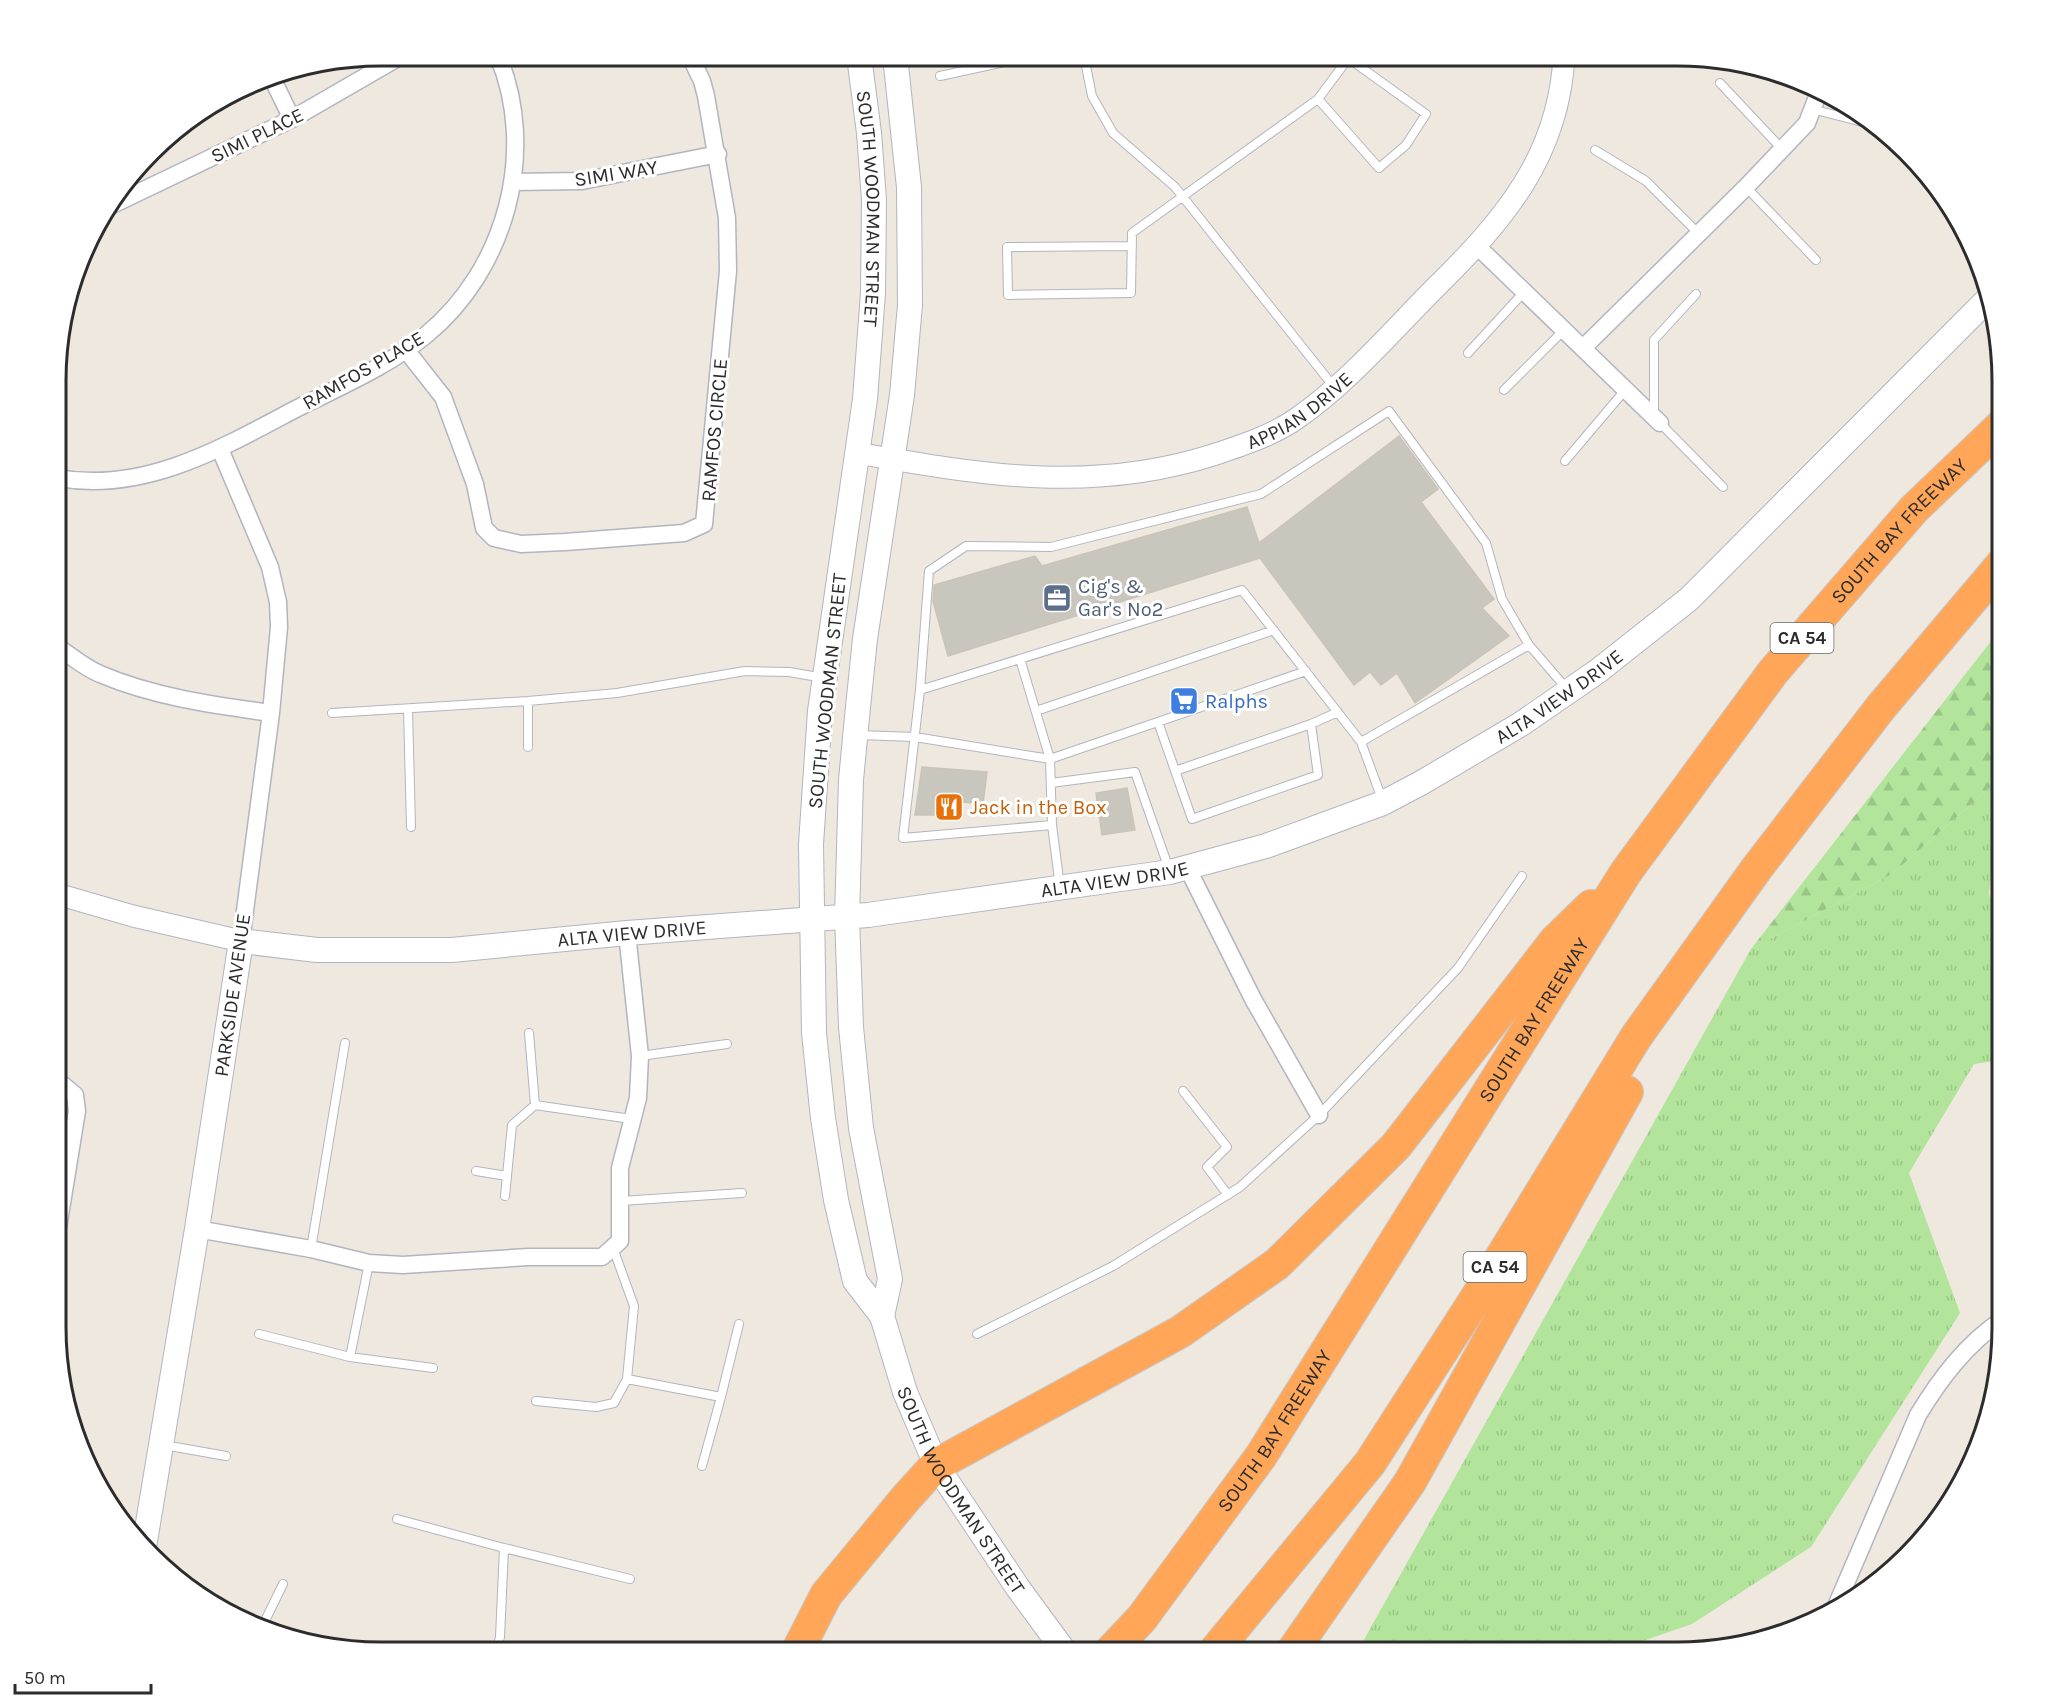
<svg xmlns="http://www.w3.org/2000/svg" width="2058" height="1708" font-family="Karla,sans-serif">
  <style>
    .grass { fill: url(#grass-tufts) }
    .forest { fill: url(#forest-firs) }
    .building { fill: #c9c6bd; stroke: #cac4b8; stroke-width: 1.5 }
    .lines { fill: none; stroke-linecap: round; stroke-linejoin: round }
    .service-casing { stroke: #b2b5c0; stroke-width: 10 }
    .minor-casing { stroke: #b2b5c0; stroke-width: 19 }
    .tertiary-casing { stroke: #b2b5c0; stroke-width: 23 }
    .secondary-casing { stroke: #b2b5c0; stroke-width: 26 }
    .motorway-casing { stroke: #c8c8c8; stroke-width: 34 }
    .service { stroke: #fff; stroke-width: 8 }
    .minor { stroke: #fff; stroke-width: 16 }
    .tertiary { stroke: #fff; stroke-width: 21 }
    .secondary { stroke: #fff; stroke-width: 24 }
    .motorway { stroke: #ffa659; stroke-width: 32 }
    .labels { text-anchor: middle; stroke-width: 6; stroke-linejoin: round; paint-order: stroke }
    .shield { fill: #fff; stroke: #6b6b6b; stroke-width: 1.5 }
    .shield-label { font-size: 18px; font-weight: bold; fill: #2c2c2c }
    .street-label { font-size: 20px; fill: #2c2c2c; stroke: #fff }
    .service-label { font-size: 20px; fill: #4e5e75; stroke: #fff; text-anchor: start }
    .shop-label { font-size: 20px; fill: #366cbe; stroke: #fff; text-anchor: start }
    .food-label { font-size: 20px; fill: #c56008; stroke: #fff; text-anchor: start }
    .rim { fill: none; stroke: #2c2c2c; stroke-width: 3 }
  </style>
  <defs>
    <pattern id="grass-tufts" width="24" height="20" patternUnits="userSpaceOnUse" patternTransform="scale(1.5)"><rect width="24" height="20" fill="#b2e59b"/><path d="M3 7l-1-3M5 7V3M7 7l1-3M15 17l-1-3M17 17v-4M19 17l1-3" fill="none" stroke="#99c586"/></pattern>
    <pattern id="forest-firs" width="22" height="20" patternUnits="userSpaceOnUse" patternTransform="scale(1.5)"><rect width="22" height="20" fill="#b2e59b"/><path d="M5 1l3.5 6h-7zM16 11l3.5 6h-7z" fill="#99c586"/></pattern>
  </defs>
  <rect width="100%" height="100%" fill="#eee8df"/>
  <!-- grass -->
  <path class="grass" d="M 2002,777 L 1989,894 L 2002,925 L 2002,1060 L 1974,1064 L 1909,1173 L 1960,1313 L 1811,1547 L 1692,1624 L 1611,1652 L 1357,1652 L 1751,949 L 1892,874 Z"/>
  <!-- forest -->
  <path class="forest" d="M 2002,627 L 2002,777 L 1892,874 L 1751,949 Z"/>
  <!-- building -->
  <path class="building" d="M 1399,436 L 1438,489 L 1421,502 L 1494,599 L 1482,608 L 1509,636 L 1415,703 L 1397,673 L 1381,685 L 1370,672 L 1354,685 L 1260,558 L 948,656 L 933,601 L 934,585 L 1035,556 L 1042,566 L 1247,507 L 1259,543 Z
    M 922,767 L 987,772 L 983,804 L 952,801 L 951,806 L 944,806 L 942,815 L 915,815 Z
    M 1127,788 L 1135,830 L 1102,835 L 1096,793 Z"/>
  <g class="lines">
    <!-- service casing -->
    <g class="service-casing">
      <path id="service" d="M 1084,56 L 1092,96 L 1113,133 L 1175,187 L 1334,387
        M 940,76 L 1033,56
        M 1720,83 L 1782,149
        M 1318,99 L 1379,168 L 1406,145 L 1426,114 L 1348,58
        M 1812,109 L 1866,123
        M 1595,150 L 1646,181 L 1699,234
        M 1746,187 L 1816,260
        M 1132,246 L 1007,247 L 1008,295 L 1131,293 L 1132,233 L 1318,99 L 1350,56
        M 1468,353 L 1525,291
        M 1504,390 L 1564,330
        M 1654,417 L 1654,340 L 1696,294
        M 1660,423 L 1723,487
        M 1565,461 L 1626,389
        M 1020,659 L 1050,759 L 1306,671
        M 920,690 L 929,571 L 966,546 L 1051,547 L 1261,494 L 1389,411 L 1486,543 L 1502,599 L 1529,645
        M 528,701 L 528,747
        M 408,709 L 411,827
        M 1036,711 L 1274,630
        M 332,713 L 528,701 L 617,693 L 745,671 L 789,672 L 824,678
        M 1158,722 L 1192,819 L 1318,775 L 1311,724 L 1338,712
        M 859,735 L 915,737 L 1050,759 L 1052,825
        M 1175,771 L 1311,724
        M 1051,783 L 1135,772 L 1169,869
        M 1382,799 L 1361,742 L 1529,645 L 1567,689
        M 1060,887 L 1052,825 L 903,838 L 920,690 L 1242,590 L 1361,742
        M 529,1033 L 535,1105 L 631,1119
        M 640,1056 L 727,1044
        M 1183,1091 L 1227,1147 L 1207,1167 L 1228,1195
        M 476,1171 L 507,1176
        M 505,1196 L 512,1125 L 535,1105
        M 621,1201 L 742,1193
        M 311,1249 L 345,1043
        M 259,1334 L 350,1357 L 369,1263
        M 977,1334 L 1113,1266 L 1240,1187 L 1319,1115 L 1458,968 L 1522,876
        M 350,1357 L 433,1368
        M 627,1379 L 721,1397 L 739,1324
        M 536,1401 L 596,1407 L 614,1403 L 627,1379 L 634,1306 L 613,1248
        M 164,1445 L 226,1456
        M 702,1466 L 721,1397
        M 397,1519 L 504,1548 L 500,1637 L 496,1652
        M 504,1548 L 630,1579
        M 261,1629 L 283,1584"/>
    </g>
    <!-- minor casing -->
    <g class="minor-casing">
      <path id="minor" d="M 271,76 L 292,119
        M 512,182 L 582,181 L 718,154
        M 108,207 L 292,119 L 401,56
        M 1477,246 L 1660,423
        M 1583,348 L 1746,187 L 1807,123 L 1819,92
        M 406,350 L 443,397 L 475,484 L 484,528 L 494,538 L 521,544 L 565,542 L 684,533 L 704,524 L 728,271 L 727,218 L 706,96 L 702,81 L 692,60
        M 220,449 L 270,567 L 278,602 L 279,627 L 271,713 L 241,941
        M 58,478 C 141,493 217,451 288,413 C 334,389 386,368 426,335 C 506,270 538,151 498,56
        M 58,647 C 71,656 85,668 100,674 C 154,697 213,705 271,713
        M 1188,869 L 1253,999 L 1319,1115
        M 197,1229 L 311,1249 L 369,1263 L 403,1265 L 528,1257 L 602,1257 L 620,1241 L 620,1168 L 638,1098 L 640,1056 L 627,933
        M 56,1240 L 77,1111 L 75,1095 L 57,1080
        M 1837,1604 L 1918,1415 C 1940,1379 1966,1344 2002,1320"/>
    </g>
    <!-- tertiary casing -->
    <g class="tertiary-casing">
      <g id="tertiary">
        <path id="s1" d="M 857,453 C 982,475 1093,494 1216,454 C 1243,445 1273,435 1296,419 C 1348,383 1392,331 1436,287 C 1504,220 1559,156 1564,56"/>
        <path d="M 57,894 L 133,916 L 241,941"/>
      </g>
    </g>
    <!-- secondary casing -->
    <g class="secondary-casing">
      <g id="secondary">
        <path id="s2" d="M 859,56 L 869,133 L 874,200 L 873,293 L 865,399 L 820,711 L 811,844 L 814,1033 L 823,1118 L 836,1200 L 855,1281 L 882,1316 L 905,1392 L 936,1465 L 1018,1588 L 1065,1652"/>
        <path d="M 882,1316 L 890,1279 L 861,1128 L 851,1027 L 847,917 L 851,780 L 857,717 L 865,639 L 902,395 L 910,305 L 909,187 L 895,56"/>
        <path id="s3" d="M 144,1547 L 197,1229 L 241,941 L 317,950 L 452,950 L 627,933 L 868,915 L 1170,872 L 1266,846 L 1383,803 L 1421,783 L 1521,724 L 1598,671 L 1689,599 L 1986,301"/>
      </g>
    </g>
    <!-- motorway casing -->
    <g class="motorway-casing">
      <g id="motorway">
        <path d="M 797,1652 L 826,1595 L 906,1498 L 936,1465 L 1180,1332 L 1277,1264 L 1396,1146 L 1555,941 L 1591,906"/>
        <path id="s4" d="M 1110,1652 L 1142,1618 L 1261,1456 L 1626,872 L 1773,672 L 1914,509 L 2002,425"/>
        <path d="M 1214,1652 L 1370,1463 L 1480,1292 L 1636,1037 L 1757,868 L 1881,707 L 2002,564"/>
        <path d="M 1292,1652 L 1410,1482 L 1627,1092"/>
      </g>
    </g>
    <!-- service -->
    <use href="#service" class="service"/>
    <!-- minor -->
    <use href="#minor" class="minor"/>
    <!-- tertiary -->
    <use href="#tertiary" class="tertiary"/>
    <!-- secondary -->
    <use href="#secondary" class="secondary"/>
    <!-- motorway -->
    <use href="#motorway" class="motorway"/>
  </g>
  <!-- icons -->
  <defs>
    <g id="office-square" transform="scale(1.5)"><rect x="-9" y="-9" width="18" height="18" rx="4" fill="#5c6f8a" stroke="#fff"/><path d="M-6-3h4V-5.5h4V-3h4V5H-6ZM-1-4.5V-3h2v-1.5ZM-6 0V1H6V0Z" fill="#fff"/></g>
    <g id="supermarket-square" transform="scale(1.5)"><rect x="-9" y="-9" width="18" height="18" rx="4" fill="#3f7fe0" stroke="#fff"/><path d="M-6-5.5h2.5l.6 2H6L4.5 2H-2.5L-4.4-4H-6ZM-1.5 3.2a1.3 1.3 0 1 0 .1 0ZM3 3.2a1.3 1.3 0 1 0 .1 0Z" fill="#fff"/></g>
    <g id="restaurant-square" transform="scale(1.5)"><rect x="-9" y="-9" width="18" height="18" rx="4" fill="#e8710a" stroke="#fff"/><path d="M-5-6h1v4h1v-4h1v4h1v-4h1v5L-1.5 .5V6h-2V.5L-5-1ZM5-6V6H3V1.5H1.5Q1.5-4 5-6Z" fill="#fff"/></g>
  </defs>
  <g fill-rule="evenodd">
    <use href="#office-square" x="1057" y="598"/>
    <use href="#supermarket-square" x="1184" y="701"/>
    <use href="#restaurant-square" x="949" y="807"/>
  </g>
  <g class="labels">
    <!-- shield labels -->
    <g class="shield">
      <rect x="1770.5" y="623" width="63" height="30" rx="4.5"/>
      <rect x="1463.5" y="1252" width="63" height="30" rx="4.5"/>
    </g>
    <g class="shield-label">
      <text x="1802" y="644">CA 54</text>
      <text x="1495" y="1273">CA 54</text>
    </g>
    <!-- street labels -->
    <g class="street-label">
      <text transform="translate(257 135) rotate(-26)" y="7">SIMI PLACE</text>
      <text transform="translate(616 173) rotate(-9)" y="7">SIMI WAY</text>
      <text dy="7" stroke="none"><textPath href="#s2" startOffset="153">SOUTH WOODMAN STREET</textPath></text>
      <text transform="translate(363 370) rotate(-30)" y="7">RAMFOS PLACE</text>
      <text dy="7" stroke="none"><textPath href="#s1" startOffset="458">APPIAN DRIVE</textPath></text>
      <text transform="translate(714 430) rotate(-85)" y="7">RAMFOS CIRCLE</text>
      <text dy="7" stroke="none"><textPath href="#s4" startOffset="1374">SOUTH BAY FREEWAY</textPath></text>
      <text transform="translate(827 691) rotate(-84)" y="7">SOUTH WOODMAN STREET</text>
      <text dy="7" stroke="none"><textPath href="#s3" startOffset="1978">ALTA VIEW DRIVE</textPath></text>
      <text dy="7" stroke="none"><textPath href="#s3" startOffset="1492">ALTA VIEW DRIVE</textPath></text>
      <text dy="7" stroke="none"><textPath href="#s3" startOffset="1006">ALTA VIEW DRIVE</textPath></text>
      <text transform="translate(232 995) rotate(-82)" y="7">PARKSIDE AVENUE</text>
      <text dy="7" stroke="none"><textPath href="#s4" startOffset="762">SOUTH BAY FREEWAY</textPath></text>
      <text dy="7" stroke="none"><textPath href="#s4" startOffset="276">SOUTH BAY FREEWAY</textPath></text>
      <text dy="7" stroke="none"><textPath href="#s2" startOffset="1470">SOUTH WOODMAN STREET</textPath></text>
    </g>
    <!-- service labels -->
    <g class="service-label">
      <text x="1078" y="593">Cig's &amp;<tspan x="1078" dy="23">Gar's No2</tspan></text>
    </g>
    <!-- shop labels -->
    <g class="shop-label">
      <text x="1205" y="708">Ralphs</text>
    </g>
    <!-- food labels -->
    <g class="food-label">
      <text x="970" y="814">Jack in the Box</text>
    </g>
  </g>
  <!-- crop -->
  <path d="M0 0H2058V1708H0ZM381 66H1677A315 315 0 0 1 1992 381V1327A315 315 0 0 1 1677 1642H381A315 315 0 0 1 66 1327V381A315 315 0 0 1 381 66Z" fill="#fff" fill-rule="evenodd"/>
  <path class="rim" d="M381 66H1677A315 315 0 0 1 1992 381V1327A315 315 0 0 1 1677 1642H381A315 315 0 0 1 66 1327V381A315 315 0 0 1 381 66Z"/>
  <!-- scale -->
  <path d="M15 1684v9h136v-9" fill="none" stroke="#2c2c2c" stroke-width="3"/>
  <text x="24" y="1684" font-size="18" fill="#2c2c2c" stroke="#ffffff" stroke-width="4.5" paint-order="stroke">50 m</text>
</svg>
